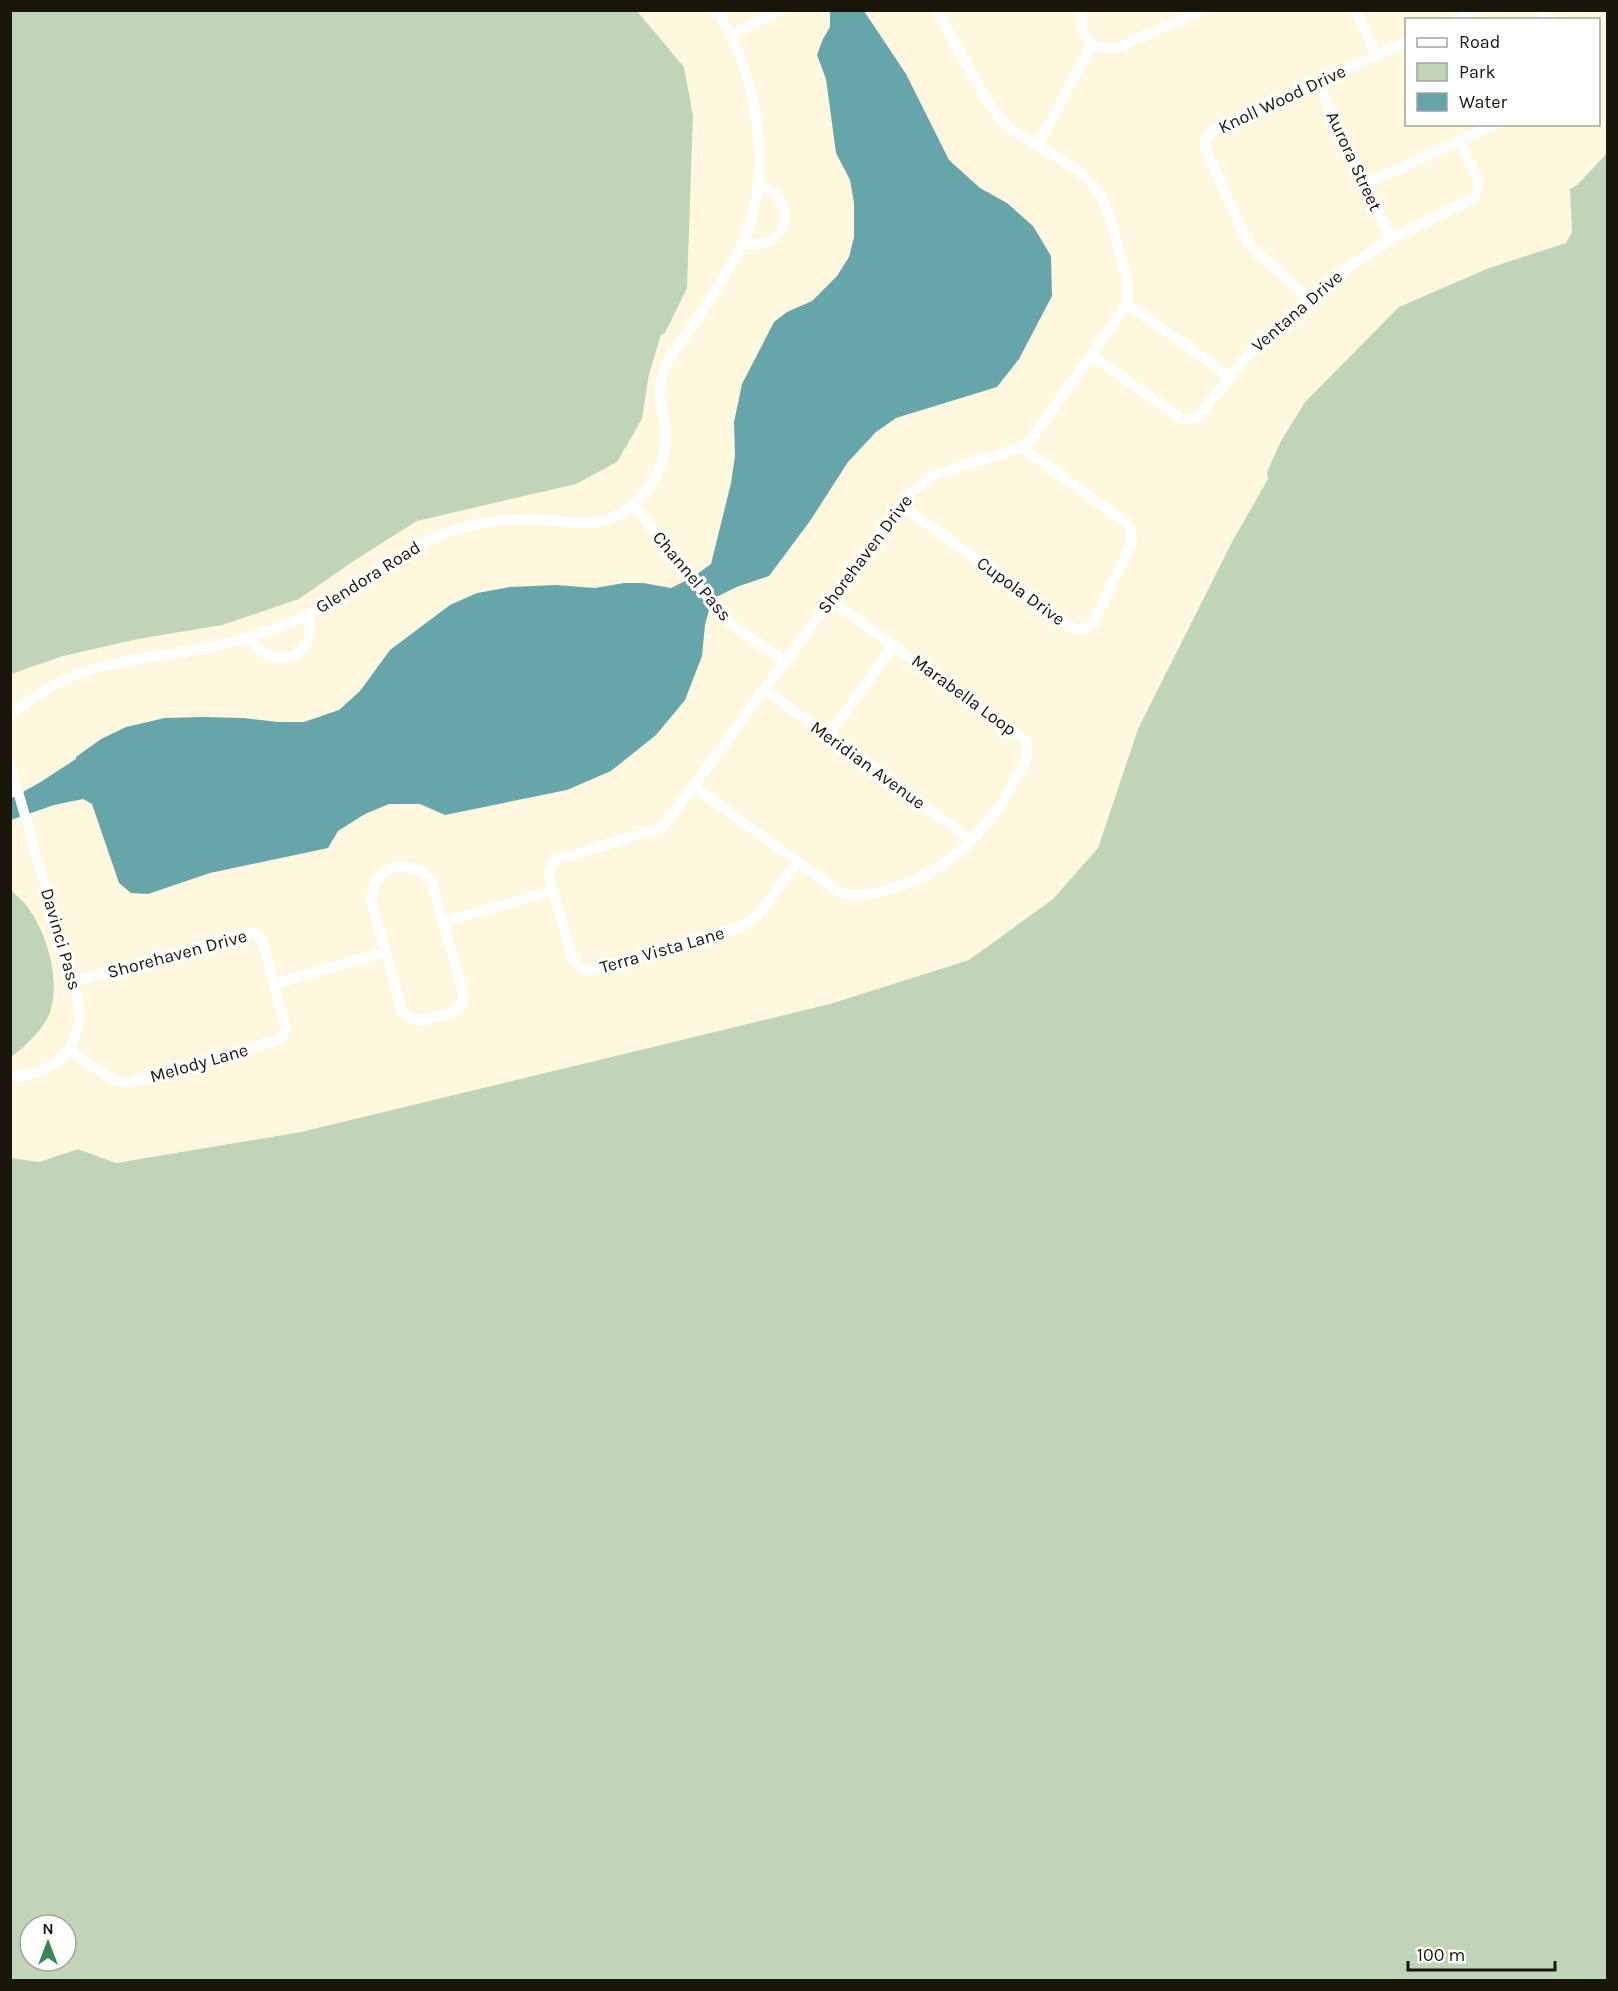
<svg xmlns="http://www.w3.org/2000/svg" width="1618" height="1991" font-family="Karla,sans-serif">
  <style>
    .green { fill: #c0d5b8; fill-rule: evenodd }
    .water { fill: #66a6aa }
    .lines { fill: none; stroke-linecap: round; stroke-linejoin: round }
    .street { stroke: #fff; stroke-width: 10 }
    .labels { text-anchor: middle; stroke-width: 6; stroke-linejoin: round; paint-order: stroke }
    .street-label { font-size: 18px; fill: #19160a; stroke: #fff }
  </style>
  <rect width="100%" height="100%" fill="#fff8de"/>
  <!-- green -->
  <path class="green" d="M 10,11 L 637,11 L 684,67 L 693,116 L 687,288 L 665,333 L 661,335 L 649,374 L 642,419 L 617,462 L 576,484 L 417,521 L 355,560 L 299,599 L 222,625 L 138,639 L 63,656 L 11,674 Z
    M 1607,153 L 1607,1980 L 11,1980 L 11,1158 L 39,1162 L 78,1149 L 116,1163 L 301,1132 L 830,1004 L 969,960 L 1053,899 L 1098,848 L 1138,729 L 1232,542 L 1268,479 L 1267,472 L 1281,441 L 1305,402 L 1399,307 L 1489,268 L 1566,243 L 1572,232 L 1570,189 L 1577,185 ZM 30,1925 L 66,1925 L 66,1961 L 30,1961 Z
    M 11,890 C 16,895 23,901 27,906 C 47,933 61,980 50,1012 C 45,1028 24,1048 11,1057 Z"/>
  <!-- water -->
  <path class="water" d="M 830,11 L 864,11 L 906,74 L 949,160 L 980,188 L 1007,203 L 1033,226 L 1051,256 L 1052,296 L 1019,359 L 997,387 L 896,418 L 876,432 L 848,462 L 810,521 L 769,576 L 739,586 L 712,599 L 705,625 L 702,656 L 685,700 L 656,735 L 611,771 L 567,790 L 445,815 L 420,804 L 389,804 L 365,814 L 338,831 L 328,848 L 210,873 L 148,894 L 131,893 L 119,883 L 92,804 L 83,799 L 54,805 L 11,820 L 10,799 L 39,783 L 76,759 L 76,757 L 101,739 L 126,727 L 165,718 L 203,717 L 243,718 L 278,722 L 304,722 L 339,710 L 360,691 L 390,650 L 450,605 L 477,593 L 510,587 L 556,585 L 595,588 L 624,583 L 643,583 L 671,588 L 693,577 L 711,564 L 731,483 L 735,456 L 734,422 L 742,384 L 774,322 L 787,312 L 812,301 L 837,276 L 849,257 L 854,237 L 854,203 L 850,180 L 836,153 L 826,79 L 817,55 L 823,39 L 830,27 Z"/>
  <g class="lines">
    <!-- street -->
    <path class="street" d="M 1081,10 L 1081,25 L 1088,40 L 1095,46 L 1115,49 L 1202,10
      M 1356,10 L 1377,56
      M 1541,10 L 1552,20
      M 1456,20 L 1476,10
      M 730,35 L 782,10
      M 1318,83 L 1391,239
      M 1038,145 L 1092,44
      M 1366,184 L 1496,124
      M 742,243 C 789,254 801,195 759,187
      M 1308,298 L 1252,248 L 1246,239 L 1206,150 L 1205,140 L 1213,130 L 1406,42
      M 1125,304 L 1136,310 L 1229,376
      M 1092,356 L 1180,418 L 1187,420 L 1198,417 L 1248,355 L 1308,298 L 1341,272 L 1391,239 L 1475,197 L 1479,183 L 1460,142
      M 633,505 L 717,609 L 740,631 L 785,661
      M 901,505 L 1073,629 L 1085,629 L 1093,623 L 1131,544 L 1132,533 L 1127,523 L 1021,447
      M 250,638 C 262,663 300,666 309,637 C 311,630 309,621 308,614
      M 764,689 L 972,841
      M 10,716 C 64,668 111,663 178,653 C 216,647 254,638 289,623 C 317,611 344,595 369,578 C 403,554 435,532 477,524 C 498,520 522,518 543,520 C 571,522 594,529 620,514 C 651,497 669,462 665,427 C 662,406 656,389 665,368 C 670,355 680,344 688,332 C 704,309 720,285 734,260 C 777,185 761,83 717,10
      M 828,736 L 894,645
      M 10,764 L 73,982 C 75,991 79,1000 79,1010 C 81,1053 49,1075 10,1077
      M 693,786 L 838,891 C 854,898 866,895 883,891 C 943,876 988,833 1016,778 C 1023,766 1032,754 1025,740 L 830,600
      M 796,862 L 761,912 L 743,926 L 587,971 L 582,969 L 573,961 L 548,874 L 552,863 L 558,859 L 658,829 L 665,824 L 909,494 L 927,479 L 937,474 L 1021,447 L 1030,441 L 1121,313 L 1127,297 L 1127,279 L 1109,214 L 1100,194 L 1081,172 L 1015,132 L 1002,121 L 985,98 L 937,10
      M 401,866 L 419,870 L 431,881 L 464,995 L 462,1004 L 456,1011 L 421,1021 L 408,1018 L 402,1011 L 371,900 C 372,881 382,869 401,866 Z
      M 444,922 L 552,891
      M 274,984 L 385,952
      M 68,1050 L 115,1081 L 129,1083 L 278,1040 L 283,1036 L 286,1029 L 262,940 L 254,933 L 246,933 L 73,982"/>
  </g>
  <g class="labels">
    <!-- street labels -->
    <g class="street-label">
      <text transform="translate(1282 99) rotate(-25)" y="6">Knoll Wood Drive</text>
      <text transform="translate(1354 161) rotate(65)" y="6">Aurora Street</text>
      <text transform="translate(1297 311) rotate(-41)" y="6">Ventana Drive</text>
      <text transform="translate(865 554) rotate(-53)" y="6">Shorehaven Drive</text>
      <text transform="translate(692 576) rotate(50)" y="6">Channel Pass</text>
      <text transform="translate(368 577) rotate(-32)" y="6">Glendora Road</text>
      <text transform="translate(1021 591) rotate(36)" y="6">Cupola Drive</text>
      <text transform="translate(964 695) rotate(36)" y="6">Marabella Loop</text>
      <text transform="translate(868 765) rotate(36)" y="6">Meridian Avenue</text>
      <text transform="translate(61 939) rotate(74)" y="6">Davinci Pass</text>
      <text transform="translate(662 950) rotate(-16)" y="6">Terra Vista Lane</text>
      <text transform="translate(177 954) rotate(-15)" y="6">Shorehaven Drive</text>
      <text transform="translate(199 1063) rotate(-16)" y="6">Melody Lane</text>
    </g>
  </g>
  <!-- border -->
  <rect width="1618" height="1991" fill="none" stroke="#19160a" stroke-width="24"/>
  <!-- legend -->
  <rect x="1405" y="18" width="195" height="108" fill="#ffffff" stroke="#a3a29d" stroke-width="1.5"/>
  <rect x="1417" y="38" width="30" height="9" fill="#ffffff" stroke="#a3a29d" stroke-width="1.5"/>
  <text x="1459" y="48" font-size="18" fill="#19160a">Road</text>
  <rect x="1417" y="63" width="30" height="18" fill="#c0d5b8" stroke="#a3a29d" stroke-width="1.5"/>
  <text x="1459" y="78" font-size="18" fill="#19160a">Park</text>
  <rect x="1417" y="93" width="30" height="18" fill="#66a6aa" stroke="#a3a29d" stroke-width="1.5"/>
  <text x="1459" y="108" font-size="18" fill="#19160a">Water</text>
  <!-- north arrow -->
  <g transform="translate(48 1943)"><circle r="28" fill="#ffffff" stroke="#a3a29d" stroke-width="1.5"/>
  <path d="M0-4.5L10 22L0 15L-10 22Z" fill="#398655"/>
  <text y="-9" font-size="16" font-weight="bold" text-anchor="middle" fill="#19160a">N</text>
  </g>
  <!-- scale -->
  <path d="M1408 1961v9h147v-9" fill="none" stroke="#19160a" stroke-width="3"/>
  <text x="1417" y="1961" font-size="18" fill="#19160a" stroke="#ffffff" stroke-width="4.5" paint-order="stroke">100 m</text>
</svg>
